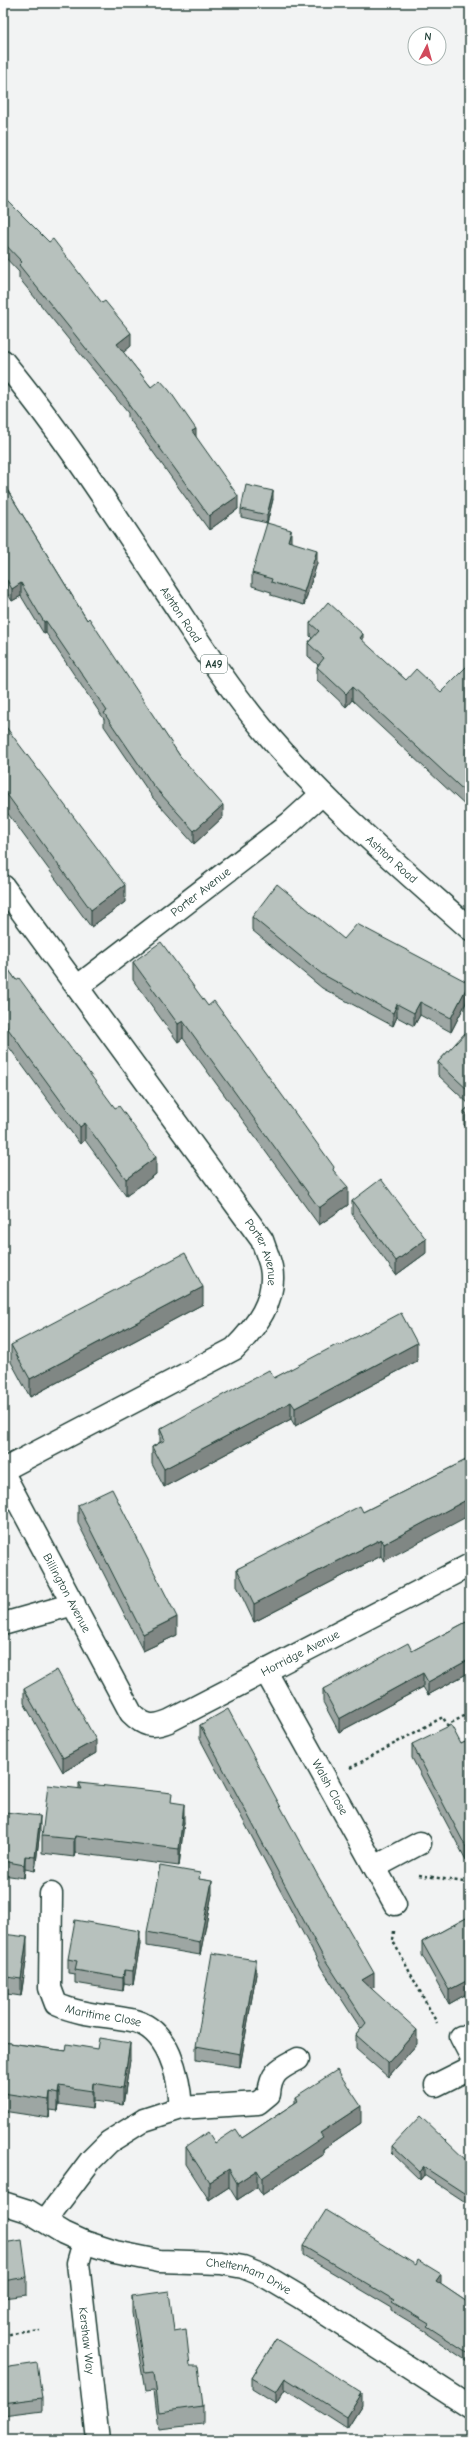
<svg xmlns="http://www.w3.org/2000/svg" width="473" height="2443" font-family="'Comic Neue',sans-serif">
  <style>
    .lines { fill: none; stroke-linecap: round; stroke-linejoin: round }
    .street-casing { stroke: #1f3d34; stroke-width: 25 }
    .primary-casing { stroke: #1f3d34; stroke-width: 25 }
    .path { stroke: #1f3d34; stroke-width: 2.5; stroke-dasharray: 3 3; stroke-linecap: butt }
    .street { stroke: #fff; stroke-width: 22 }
    .primary { stroke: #fff; stroke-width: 22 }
    .wall { fill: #9da6a3; stroke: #1f3d34 }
    .shaded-wall { fill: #808784; stroke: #1f3d34 }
    .building { fill: #b7c1bd; stroke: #1f3d34 }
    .labels { text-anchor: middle; stroke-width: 3; stroke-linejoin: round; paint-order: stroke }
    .shield { fill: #fff; stroke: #627771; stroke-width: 1 }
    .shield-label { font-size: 11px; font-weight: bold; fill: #1f3d34 }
    .street-label { font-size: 12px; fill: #1f3d34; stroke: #fff }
  </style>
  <rect width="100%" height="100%" fill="#f2f3f3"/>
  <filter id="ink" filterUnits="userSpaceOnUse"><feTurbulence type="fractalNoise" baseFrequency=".025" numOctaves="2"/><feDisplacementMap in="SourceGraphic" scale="8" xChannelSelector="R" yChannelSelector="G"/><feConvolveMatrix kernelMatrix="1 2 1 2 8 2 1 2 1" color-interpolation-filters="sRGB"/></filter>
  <g filter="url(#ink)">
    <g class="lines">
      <!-- street casing -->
      <g class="street-casing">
        <g id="street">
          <path id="s1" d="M 3,886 L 262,1240 C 265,1249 269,1258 271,1267 C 277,1300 256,1327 234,1349 L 3,1470"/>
          <path id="s2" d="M 77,987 L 290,823 L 322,794"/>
          <path id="s3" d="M 3,1473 L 131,1713 C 144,1726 152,1728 169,1721 L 470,1565"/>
          <path d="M 3,1624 L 74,1604"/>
          <path id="s4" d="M 265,1670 L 395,1904"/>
          <path d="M 375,1867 L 420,1843"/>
          <path id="s5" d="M 51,1894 L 50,1988 L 56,2004 C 80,2015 105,2015 131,2020 C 169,2028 179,2075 181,2108"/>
          <path d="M 461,2037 L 470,2054"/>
          <path d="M 436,2085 L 470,2068"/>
          <path id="s6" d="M 3,2203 L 28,2211 L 64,2233 L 84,2242 L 115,2252 L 159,2261 L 221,2263 L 243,2267 L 263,2275 L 300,2297 L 470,2407"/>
          <path d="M 45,2221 L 91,2160 L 109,2142 L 144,2120 L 181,2108 L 258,2103 L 269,2094 C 271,2072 279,2069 298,2059"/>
          <path id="s7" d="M 84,2242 L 78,2263 L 98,2440"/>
        </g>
      </g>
      <!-- primary casing -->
      <g class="primary-casing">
        <g id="primary">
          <path id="s8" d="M 3,361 C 64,435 115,515 168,595 C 198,640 227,686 262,728 C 324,802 398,865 470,929"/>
        </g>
      </g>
      <!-- path -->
      <path class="path" d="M 350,1768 L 443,1717 L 447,1725 L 470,1713
        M 419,1875 L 470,1883
        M 394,1931 L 393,1941 L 437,2023
        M 3,2335 L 40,2330"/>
      <!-- street -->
      <use href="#street" class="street"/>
      <!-- primary -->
      <use href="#primary" class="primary"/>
    </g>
    <!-- wall -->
    <path class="wall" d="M 3,196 L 131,346 L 123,352 L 151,387 L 196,437 L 238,509 L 209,530 L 128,417 L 128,413 L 19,278 L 19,272 L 3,255 Z
      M 3,483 L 87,620 L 180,756 L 223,817 L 194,844 L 153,798 L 104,726 L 104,719 L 46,633 L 44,634 L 21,596 L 12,601 L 7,593 L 3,595 Z
      M 273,499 L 267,523 L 241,517 L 241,509 Z
      M 291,542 L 317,563 L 304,605 L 271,595 L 271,592 L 252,586 L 252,573 Z
      M 310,623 L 363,642 L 406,680 L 441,692 L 470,663 L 470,810 L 352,700 L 346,707 L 317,680 L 317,667 L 318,665 L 308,656 L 308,643 L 312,638 L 310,636 Z
      M 3,723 L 125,902 L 91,927 L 3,807 Z
      M 252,917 L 344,939 L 469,997 L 451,1032 L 420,1015 L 414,1026 L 397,1017 L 393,1026 L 322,988 L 252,930 Z
      M 3,962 L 156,1174 L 126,1196 L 85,1140 L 80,1144 L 3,1039 Z
      M 133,962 L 334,1171 L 348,1205 L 319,1225 L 183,1038 L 178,1042 L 133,980 Z
      M 470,1028 L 470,1105 L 438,1075 L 438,1062 Z
      M 470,1106 L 470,1131 L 464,1125 L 464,1111 Z
      M 352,1201 L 426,1253 L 396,1275 L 352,1214 Z
      M 203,1304 L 30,1397 L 11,1362 L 11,1345 Z
      M 339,1346 L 417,1361 L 295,1426 L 291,1419 L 164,1487 L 152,1464 L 152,1447 L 160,1442 L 160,1429 L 274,1378 Z
      M 470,1458 L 384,1561 L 381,1556 L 254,1622 L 237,1586 L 237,1569 L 363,1512 Z
      M 78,1505 L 177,1635 L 143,1651 L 78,1523 Z
      M 470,1620 L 470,1672 L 428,1695 L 423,1687 L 339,1732 L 323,1702 L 323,1689 L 412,1651 Z
      M 24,1689 L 96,1753 L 63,1772 L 24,1703 Z
      M 200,1725 L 374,1987 L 371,1988 L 417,2044 L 388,2077 L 356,2049 L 356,2035 L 361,2029 L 322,1969 L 200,1739 Z
      M 470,1740 L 470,1858 L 466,1860 L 412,1758 L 412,1744 L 461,1744 Z
      M 79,1783 L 172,1803 L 184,1822 L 179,1866 L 75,1853 L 74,1857 L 42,1853 L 42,1836 L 79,1788 Z
      M 3,1816 L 40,1830 L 35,1871 L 25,1869 L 24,1878 L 3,1875 Z
      M 200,1879 L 212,1894 L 200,1955 L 147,1946 L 147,1932 Z
      M 470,1916 L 470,1992 L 449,2004 L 422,1955 L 422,1942 Z
      M 3,1934 L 27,1955 L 21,1996 L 7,1994 L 5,2003 L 3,2002 Z
      M 140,1944 L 133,1985 L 124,1983 L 123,1991 L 75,1983 L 75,1974 L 68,1973 L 68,1959 Z
      M 256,1974 L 240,2067 L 196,2060 L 196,2046 Z
      M 3,2042 L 130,2060 L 123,2105 L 93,2101 L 92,2109 L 59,2104 L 58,2111 L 50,2110 L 49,2118 L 3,2111 Z
      M 295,2097 L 361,2123 L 323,2149 L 323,2155 L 262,2195 L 257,2187 L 237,2200 L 229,2187 L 209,2200 L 186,2164 L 186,2147 L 215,2143 L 242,2138 L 295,2103 Z
      M 392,2146 L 469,2163 L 470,2160 L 470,2205 L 424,2175 L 420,2180 L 392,2153 Z
      M 3,2243 L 27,2277 L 27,2295 L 3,2298 Z
      M 303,2246 L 441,2282 L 440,2284 L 470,2304 L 470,2363 L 427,2334 L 427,2332 L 392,2311 L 392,2308 L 303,2255 Z
      M 132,2296 L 174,2331 L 190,2366 L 203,2406 L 203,2424 L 159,2429 L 154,2390 L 145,2391 L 132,2313 Z
      M 276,2339 L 362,2405 L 347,2429 L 285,2389 L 276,2404 L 252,2389 L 252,2378 Z
      M 3,2368 L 42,2398 L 42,2411 L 3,2416 Z"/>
    <!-- shaded-wall -->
    <path class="shaded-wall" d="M 131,333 L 131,346 L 117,358 L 117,344 Z
      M 196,429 L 196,442 L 192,431 Z
      M 273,491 L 273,499 L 267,523 L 267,515 Z
      M 238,496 L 238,509 L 209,530 L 209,516 Z
      M 291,530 L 291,543 L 288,541 Z
      M 317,550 L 317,563 L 304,605 L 304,592 Z
      M 7,580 L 7,593 L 3,595 L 3,583 Z
      M 21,583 L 21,596 L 12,601 L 12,589 Z
      M 46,621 L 46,633 L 44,634 L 44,622 Z
      M 363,634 L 363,647 L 360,638 Z
      M 352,687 L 352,700 L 346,707 L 346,694 Z
      M 223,805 L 223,817 L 194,844 L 194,831 Z
      M 125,885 L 125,902 L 91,927 L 91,910 Z
      M 469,983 L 469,997 L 451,1032 L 451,1018 Z
      M 420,1002 L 420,1015 L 414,1026 L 414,1013 Z
      M 397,1004 L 397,1017 L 393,1026 L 393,1013 Z
      M 183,1021 L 183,1038 L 178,1042 L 178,1024 Z
      M 85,1123 L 85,1140 L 80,1144 L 80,1127 Z
      M 156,1157 L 156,1174 L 126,1196 L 126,1179 Z
      M 348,1187 L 348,1205 L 319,1225 L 319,1208 Z
      M 426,1239 L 426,1253 L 396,1275 L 396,1261 Z
      M 203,1287 L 203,1304 L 30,1397 L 30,1379 Z
      M 417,1343 L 417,1361 L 295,1426 L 295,1408 Z
      M 291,1402 L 291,1419 L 164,1487 L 164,1469 Z
      M 470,1498 L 470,1515 L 384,1561 L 384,1544 Z
      M 381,1539 L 381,1556 L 254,1622 L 254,1604 Z
      M 177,1617 L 177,1635 L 143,1651 L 143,1634 Z
      M 470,1659 L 470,1672 L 428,1695 L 428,1682 Z
      M 423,1673 L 423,1687 L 339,1732 L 339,1719 Z
      M 96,1740 L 96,1753 L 63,1772 L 63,1758 Z
      M 184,1804 L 184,1822 L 179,1866 L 179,1849 Z
      M 40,1816 L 40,1830 L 35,1871 L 35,1857 Z
      M 75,1836 L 75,1853 L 74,1857 L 74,1839 Z
      M 470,1845 L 470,1858 L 466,1860 L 466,1847 Z
      M 25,1856 L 25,1869 L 24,1878 L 24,1865 Z
      M 212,1881 L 212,1894 L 200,1955 L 200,1942 Z
      M 140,1931 L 140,1944 L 133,1985 L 133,1971 Z
      M 27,1937 L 27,1955 L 21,1996 L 21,1979 Z
      M 256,1960 L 256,1974 L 240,2067 L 240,2054 Z
      M 124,1970 L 124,1983 L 123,1991 L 123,1978 Z
      M 374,1973 L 374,1987 L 362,1994 L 362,1980 Z
      M 7,1977 L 7,1994 L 5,2003 L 5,1985 Z
      M 470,1979 L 470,1992 L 449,2004 L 449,1990 Z
      M 417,2030 L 417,2044 L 388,2077 L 388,2063 Z
      M 130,2043 L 130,2060 L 123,2105 L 123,2088 Z
      M 93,2083 L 93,2101 L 92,2109 L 92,2091 Z
      M 59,2086 L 59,2104 L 58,2111 L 58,2094 Z
      M 50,2092 L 50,2110 L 49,2118 L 49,2100 Z
      M 361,2106 L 361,2123 L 323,2149 L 323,2155 L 262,2195 L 262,2178 L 320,2133 Z
      M 424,2167 L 424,2175 L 420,2180 L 420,2172 Z
      M 229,2169 L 229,2187 L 209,2200 L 209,2182 Z
      M 257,2170 L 257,2187 L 237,2200 L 237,2183 Z
      M 441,2274 L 441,2282 L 436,2290 L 436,2281 Z
      M 285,2378 L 285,2389 L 276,2404 L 276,2392 Z
      M 362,2393 L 362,2405 L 347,2429 L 347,2417 Z"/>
    <!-- building -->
    <path class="building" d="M 3,196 L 49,242 L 53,239 L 102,303 L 105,301 L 131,333 L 117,344 L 151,387 L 160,380 L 169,390 L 196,429 L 192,431 L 238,496 L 209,516 L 128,404 L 129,402 L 19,265 L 22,262 L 3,242 Z
      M 3,483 L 87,620 L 89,618 L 180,756 L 223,805 L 194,831 L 153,785 L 104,713 L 107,711 L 46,621 L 44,622 L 21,583 L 12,589 L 7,580 L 3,583 Z
      M 246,485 L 273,491 L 267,515 L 241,509 Z
      M 267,523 L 291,530 L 288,541 L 317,550 L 304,592 L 271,582 L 272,579 L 252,573 Z
      M 328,602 L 363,634 L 360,638 L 406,680 L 416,669 L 441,692 L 470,663 L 470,796 L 352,687 L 346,694 L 317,667 L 324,658 L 308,643 L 319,631 L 310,623 Z
      M 3,723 L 125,885 L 91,910 L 3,789 Z
      M 277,884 L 344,939 L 357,924 L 469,983 L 451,1018 L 420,1002 L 414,1013 L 397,1004 L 393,1013 L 322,974 L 252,917 Z
      M 161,942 L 208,1006 L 214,1001 L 334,1167 L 333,1170 L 348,1187 L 319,1208 L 183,1021 L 178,1024 L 133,962 Z
      M 3,962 L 16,980 L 19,978 L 115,1108 L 119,1106 L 156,1157 L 126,1179 L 85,1123 L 80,1127 L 3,1022 Z
      M 470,1028 L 470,1092 L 438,1062 Z
      M 470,1106 L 470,1118 L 464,1111 Z
      M 381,1179 L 426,1239 L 396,1261 L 352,1201 Z
      M 185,1253 L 203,1287 L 30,1379 L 11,1345 Z
      M 401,1313 L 417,1343 L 295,1408 L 291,1402 L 164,1469 L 152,1447 L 165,1440 L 160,1429 L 269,1370 L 274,1378 L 338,1344 L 339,1346 Z
      M 470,1458 L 470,1498 L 384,1544 L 381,1539 L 254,1604 L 237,1569 L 360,1506 L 363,1512 Z
      M 112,1489 L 177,1617 L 143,1634 L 78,1505 Z
      M 470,1620 L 470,1659 L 428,1682 L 423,1673 L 339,1719 L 323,1689 L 408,1643 L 412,1651 Z
      M 57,1670 L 96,1740 L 63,1758 L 24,1689 Z
      M 228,1709 L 318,1876 L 374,1973 L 362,1980 L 417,2030 L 388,2063 L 356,2035 L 366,2023 L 322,1955 L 200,1725 Z
      M 451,1725 L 461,1744 L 470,1740 L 470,1845 L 466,1847 L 412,1744 Z
      M 79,1783 L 172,1793 L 171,1802 L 184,1804 L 179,1849 L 75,1836 L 74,1839 L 42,1836 L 48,1785 L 82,1789 Z
      M 5,1812 L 40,1816 L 35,1857 L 25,1856 L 24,1865 L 3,1861 L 3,1816 L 5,1816 Z
      M 160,1866 L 200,1873 L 199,1879 L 212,1881 L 200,1942 L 147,1932 Z
      M 470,1916 L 470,1979 L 449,1990 L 422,1942 Z
      M 75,1920 L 140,1931 L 133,1971 L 124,1970 L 123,1978 L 75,1970 L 77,1961 L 68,1959 Z
      M 3,1934 L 27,1937 L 21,1979 L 7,1977 L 5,1985 L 3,1985 Z
      M 212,1953 L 256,1960 L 240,2054 L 196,2046 Z
      M 99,2038 L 130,2043 L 123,2088 L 93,2083 L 92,2091 L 59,2086 L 58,2094 L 50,2092 L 49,2100 L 3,2093 L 3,2042 L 66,2051 L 67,2044 L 97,2049 Z
      M 337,2070 L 361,2106 L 320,2133 L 323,2137 L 262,2178 L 257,2170 L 237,2183 L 229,2169 L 209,2182 L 186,2147 L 208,2132 L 215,2143 L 236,2129 L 242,2138 L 298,2101 L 295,2097 Z
      M 420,2116 L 469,2163 L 470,2160 L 470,2197 L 424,2167 L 420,2172 L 392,2146 Z
      M 326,2210 L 416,2265 L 418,2260 L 441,2274 L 436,2281 L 470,2304 L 470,2354 L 427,2326 L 429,2324 L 392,2302 L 394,2300 L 303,2246 Z
      M 22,2240 L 27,2277 L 3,2281 L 3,2243 Z
      M 169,2291 L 174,2331 L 186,2329 L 190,2366 L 198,2366 L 203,2406 L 159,2412 L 154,2372 L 145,2373 L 132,2296 Z
      M 276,2339 L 362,2393 L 347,2417 L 285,2378 L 276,2392 L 252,2378 Z
      M 37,2363 L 42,2398 L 3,2403 L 3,2368 Z"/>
  </g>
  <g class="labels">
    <!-- shield labels -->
    <rect class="shield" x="201" y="655" width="26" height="18" rx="3"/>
    <g class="shield-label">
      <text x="214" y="668">A49</text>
    </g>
    <!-- street labels -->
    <g class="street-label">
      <text dy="4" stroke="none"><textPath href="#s8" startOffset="310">Ashton Road</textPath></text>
      <text dy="4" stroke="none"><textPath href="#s8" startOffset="634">Ashton Road</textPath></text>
      <text dy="4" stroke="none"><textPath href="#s2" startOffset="156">Porter Avenue</textPath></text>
      <text dy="4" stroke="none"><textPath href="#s1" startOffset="450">Porter Avenue</textPath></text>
      <text dy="4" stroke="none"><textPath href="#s3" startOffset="136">Billington Avenue</textPath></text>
      <text dy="4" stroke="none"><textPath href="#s3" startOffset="462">Horridge Avenue</textPath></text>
      <text dy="4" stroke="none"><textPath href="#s4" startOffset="134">Walsh Close</textPath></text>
      <text dy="4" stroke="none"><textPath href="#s5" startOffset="160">Maritime Close</textPath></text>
      <text dy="4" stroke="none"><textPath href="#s6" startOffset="260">Cheltenham Drive</textPath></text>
      <text dy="4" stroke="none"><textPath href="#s7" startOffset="100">Kershaw Way</textPath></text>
    </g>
  </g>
  <!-- margin -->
  <rect width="473" height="2443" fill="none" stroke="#fff" stroke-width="16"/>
  <rect x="8" y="8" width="457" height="2427" fill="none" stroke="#1f3d34" stroke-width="1.5" filter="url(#ink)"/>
  <!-- north arrow -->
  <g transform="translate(427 46) rotate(6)"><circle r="19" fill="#ffffff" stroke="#a5b1ae"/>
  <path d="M0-3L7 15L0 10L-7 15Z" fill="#d1495b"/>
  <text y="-6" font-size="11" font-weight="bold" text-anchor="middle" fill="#1f3d34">N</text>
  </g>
</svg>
